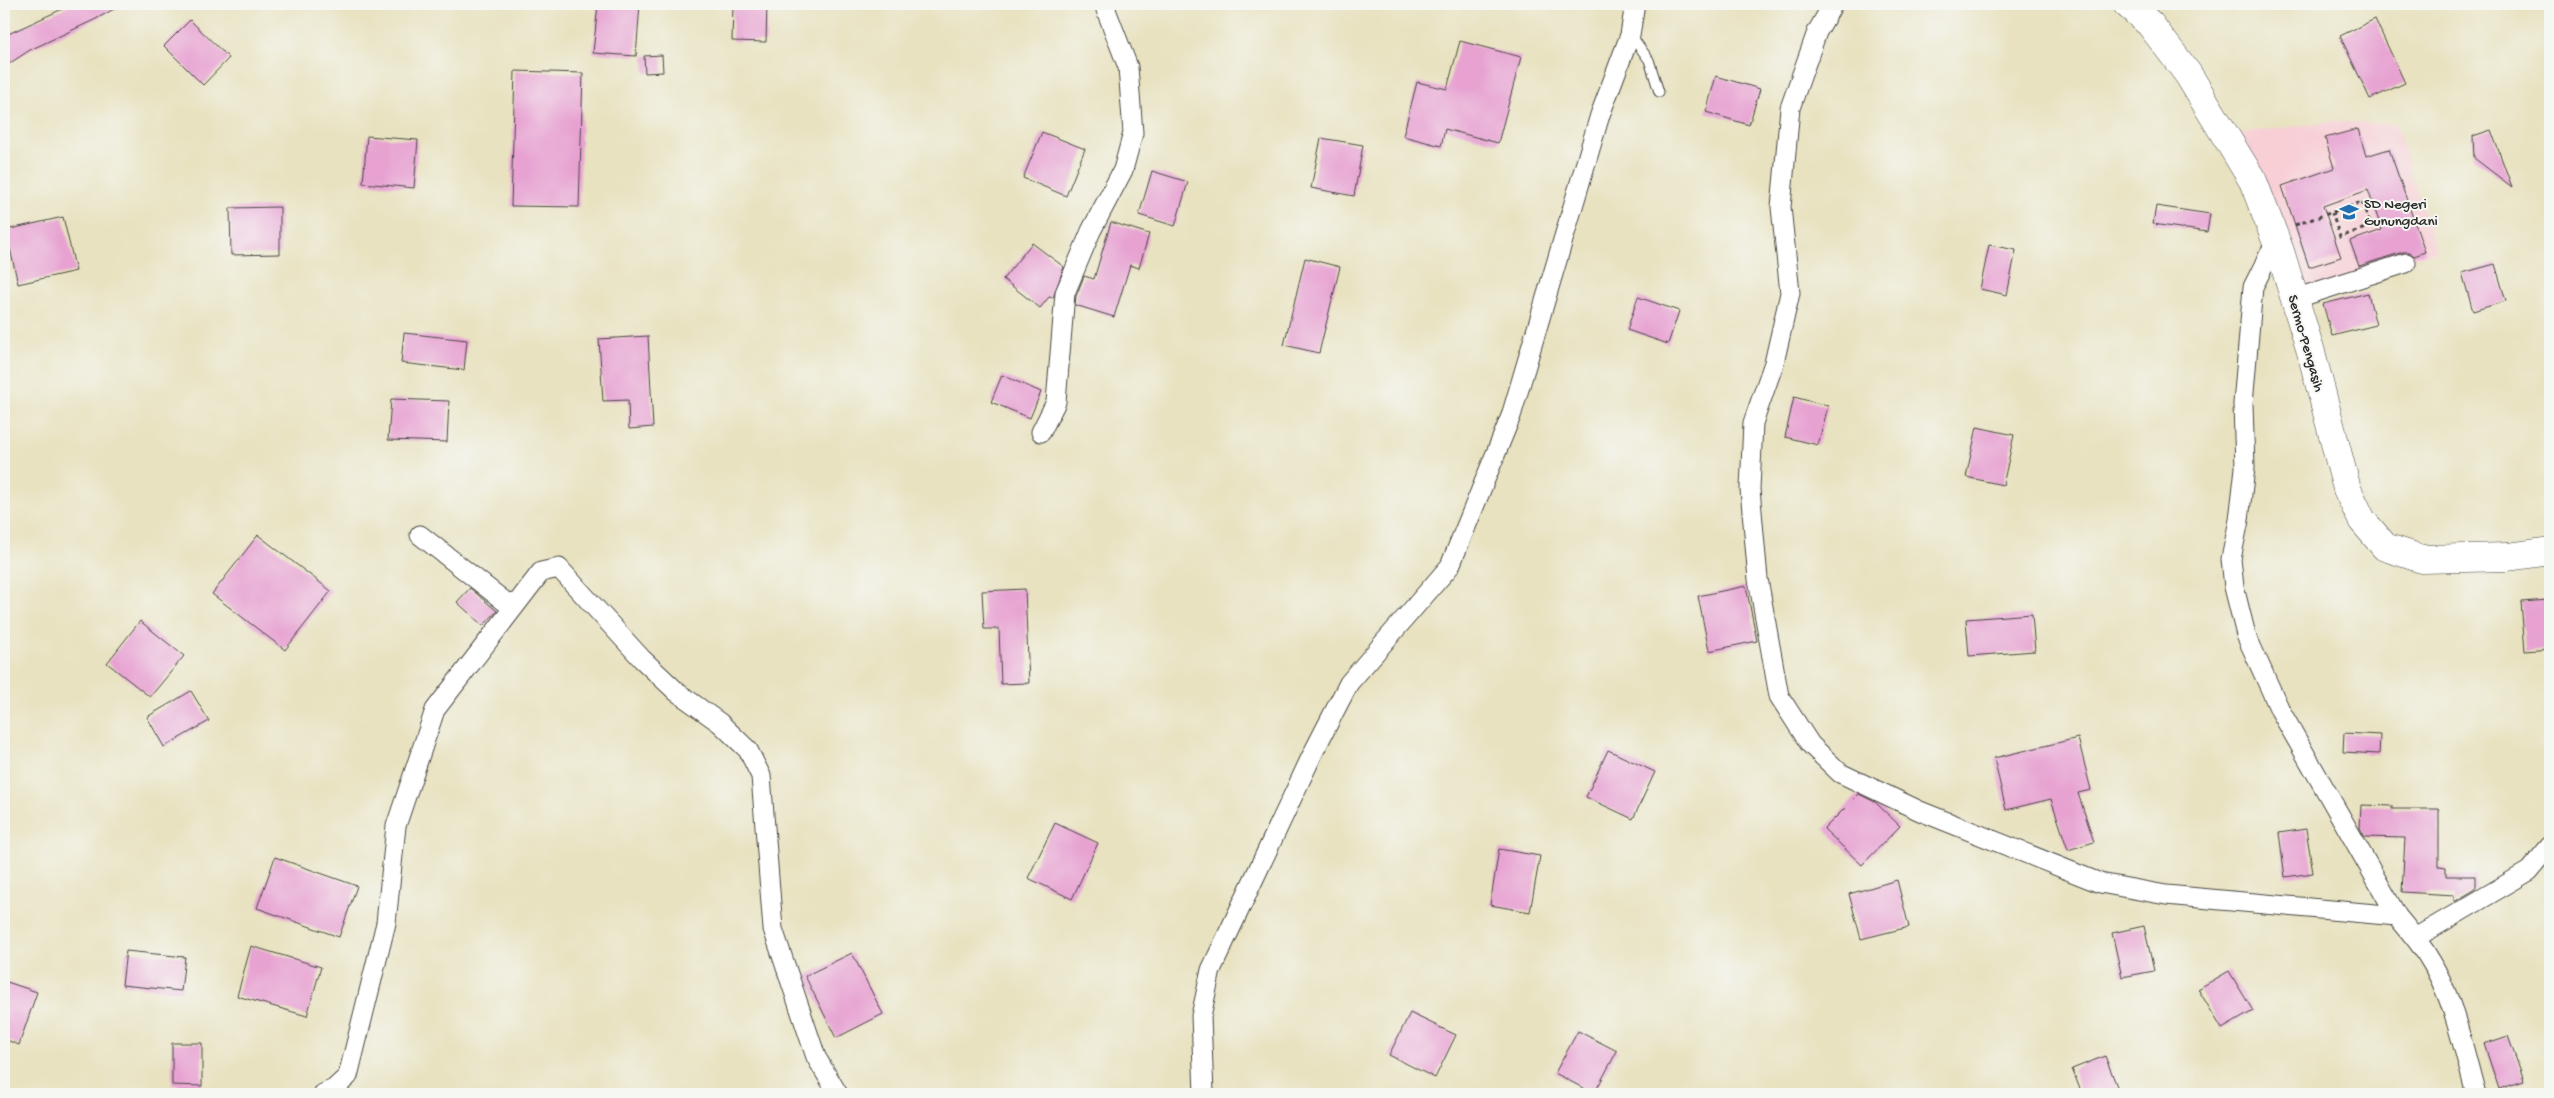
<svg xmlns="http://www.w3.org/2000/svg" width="2554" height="1098" font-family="'Gochi Hand',sans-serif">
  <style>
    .built { fill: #f7cfd5 }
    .building { fill: #e7a2d2 }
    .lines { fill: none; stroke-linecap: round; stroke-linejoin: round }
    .lane-casing { stroke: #474641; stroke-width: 11 }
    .street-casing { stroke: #474641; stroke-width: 21 }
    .primary-casing { stroke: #474641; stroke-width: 29 }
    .path { stroke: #474641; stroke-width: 3; stroke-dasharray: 4 4; stroke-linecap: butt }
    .lane { stroke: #fff; stroke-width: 9 }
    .street { stroke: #fff; stroke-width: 19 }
    .primary { stroke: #fff; stroke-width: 28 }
    .labels { text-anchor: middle; stroke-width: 4; stroke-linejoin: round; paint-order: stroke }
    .poi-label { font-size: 15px; fill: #2b2b2b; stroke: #f6f6f2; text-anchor: start }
    .street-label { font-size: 15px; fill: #2b2b2b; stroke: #f6f6f2 }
  </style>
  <rect width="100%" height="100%" fill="#f6f6f2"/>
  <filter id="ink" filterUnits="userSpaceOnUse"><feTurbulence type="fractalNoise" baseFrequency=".02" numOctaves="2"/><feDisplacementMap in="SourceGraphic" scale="10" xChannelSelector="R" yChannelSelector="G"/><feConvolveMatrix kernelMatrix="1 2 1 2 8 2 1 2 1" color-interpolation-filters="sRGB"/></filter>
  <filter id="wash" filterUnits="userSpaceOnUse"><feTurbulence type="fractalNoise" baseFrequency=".0096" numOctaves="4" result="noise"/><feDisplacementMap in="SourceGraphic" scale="20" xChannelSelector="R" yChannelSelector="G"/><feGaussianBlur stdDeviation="1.12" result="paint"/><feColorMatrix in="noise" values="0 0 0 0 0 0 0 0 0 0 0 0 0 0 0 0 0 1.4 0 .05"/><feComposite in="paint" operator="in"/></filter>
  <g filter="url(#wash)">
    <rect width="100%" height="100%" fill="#e8e2c0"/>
    <!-- built -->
    <path class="built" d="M 2335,121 L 2396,125 L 2436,251 L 2306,292 L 2234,134 Z"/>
    <g id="blocks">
      <!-- building -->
      <path class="building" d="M 73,4 L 123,4 L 96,19 L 30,50 L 4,67 L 4,36 Z
        M 598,4 L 640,4 L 636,56 L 593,53 Z
        M 733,4 L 767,4 L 766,42 L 732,41 Z
        M 2375,19 L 2405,83 L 2370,99 L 2340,36 Z
        M 190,20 L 229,58 L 203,85 L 164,46 Z
        M 1460,41 L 1521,57 L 1498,143 L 1445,129 L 1441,146 L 1403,136 L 1417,82 L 1447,89 Z
        M 662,55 L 663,72 L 645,73 L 644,56 Z
        M 515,71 L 583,73 L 579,207 L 511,206 Z
        M 1716,76 L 1760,89 L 1749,125 L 1706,112 Z
        M 2358,129 L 2366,156 L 2389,149 L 2425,252 L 2414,256 L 2409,252 L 2403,252 L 2359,266 L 2350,241 L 2382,230 L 2368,190 L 2323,206 L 2341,257 L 2309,267 L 2282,186 L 2334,168 L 2325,138 Z
        M 2491,130 L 2512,187 L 2474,158 L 2473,136 Z
        M 1042,132 L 1085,149 L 1066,196 L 1023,178 Z
        M 367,136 L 418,140 L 414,188 L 363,183 Z
        M 1321,138 L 1363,145 L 1354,196 L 1311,188 Z
        M 1152,171 L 1188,182 L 1175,226 L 1139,215 Z
        M 2156,206 L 2210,214 L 2207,232 L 2153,224 Z
        M 280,207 L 280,254 L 231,255 L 230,208 Z
        M 63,217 L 76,271 L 18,284 L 6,230 Z
        M 1111,222 L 1149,234 L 1139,268 L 1130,265 L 1114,317 L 1075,305 L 1076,296 L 1084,276 L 1094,279 Z
        M 1032,243 L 1064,267 L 1053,298 L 1049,297 L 1040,308 L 1003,279 Z
        M 1989,245 L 2016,250 L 2007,295 L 1980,289 Z
        M 1305,258 L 1340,267 L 1319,353 L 1284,345 Z
        M 2495,264 L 2506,301 L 2473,311 L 2462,273 Z
        M 2368,293 L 2376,325 L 2332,336 L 2323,304 Z
        M 1638,297 L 1679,311 L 1668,344 L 1627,330 Z
        M 404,333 L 467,340 L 464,370 L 401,363 Z
        M 648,336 L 653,427 L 629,429 L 628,400 L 603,401 L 599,339 Z
        M 1002,375 L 1041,392 L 1030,418 L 991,402 Z
        M 1794,397 L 1828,406 L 1818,445 L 1785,437 Z
        M 391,399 L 449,401 L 447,442 L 388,440 Z
        M 1977,427 L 2014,435 L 2003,485 L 1966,477 Z
        M 258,535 L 331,591 L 285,650 L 212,594 Z
        M 1746,586 L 1757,641 L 1709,651 L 1698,596 Z
        M 470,588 L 497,611 L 483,626 L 457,602 Z
        M 1025,589 L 1029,683 L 1001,684 L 999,629 L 984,629 L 982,591 Z
        M 2549,600 L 2550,649 L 2525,651 L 2521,602 Z
        M 2032,614 L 2035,651 L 1969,656 L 1966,619 Z
        M 140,621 L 184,656 L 150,697 L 107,663 Z
        M 191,691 L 209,721 L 164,747 L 147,717 Z
        M 2344,733 L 2380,735 L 2379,754 L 2343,752 Z
        M 2078,738 L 2091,790 L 2078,793 L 2094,842 L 2068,850 L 2051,799 L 2006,810 L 1994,758 Z
        M 1608,750 L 1655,772 L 1633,819 L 1586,797 Z
        M 1859,794 L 1875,802 L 1900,826 L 1862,865 L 1824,829 Z
        M 2361,805 L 2392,806 L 2392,809 L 2439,809 L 2439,866 L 2446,867 L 2446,876 L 2476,876 L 2476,889 L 2454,902 L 2454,895 L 2402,892 L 2405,838 L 2365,837 L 2360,828 Z
        M 1055,823 L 1098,843 L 1072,899 L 1028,878 Z
        M 2306,829 L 2313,873 L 2285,877 L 2279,833 Z
        M 1499,849 L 1540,856 L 1530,912 L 1490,905 Z
        M 275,857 L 357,886 L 339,937 L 257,908 Z
        M 1897,880 L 1909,927 L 1861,939 L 1849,894 Z
        M 2144,926 L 2154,971 L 2122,977 L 2112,933 Z
        M 251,946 L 321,967 L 307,1016 L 237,996 Z
        M 126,951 L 185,957 L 181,991 L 122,985 Z
        M 852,953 L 883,1014 L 836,1038 L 805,976 Z
        M 2229,971 L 2253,1011 L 2222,1029 L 2198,989 Z
        M 4,981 L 37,992 L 19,1045 L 4,1039 Z
        M 1410,1013 L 1456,1035 L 1435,1078 L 1389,1055 Z
        M 1578,1031 L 1617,1051 L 1594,1094 L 1555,1073 Z
        M 2508,1036 L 2524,1081 L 2499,1089 L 2484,1044 Z
        M 172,1043 L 202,1043 L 202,1086 L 172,1085 Z
        M 2105,1056 L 2120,1094 L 2082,1094 L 2072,1069 Z"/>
    </g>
  </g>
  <g filter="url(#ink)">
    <use href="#blocks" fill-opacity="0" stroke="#474641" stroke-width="1"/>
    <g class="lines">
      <!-- lane casing -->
      <g class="lane-casing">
        <path id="lane" d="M 1631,35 L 1649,60 L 1659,92"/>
      </g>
      <!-- street casing -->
      <g class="street-casing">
        <path id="street" d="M 1833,4 L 1817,32 L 1790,108 L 1781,207 L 1790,293 L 1774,363 L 1753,423 L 1750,489 L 1758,579 L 1779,696 L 1810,744 L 1840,773 L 1920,811 L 2100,883 L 2166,895 L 2397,916 L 2415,938
          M 2276,241 L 2253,287 L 2243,404 L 2245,468 L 2239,520 L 2231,559 L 2234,587 L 2246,635 L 2280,710 L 2397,916
          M 2294,299 L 2406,263
          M 1041,432 L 1056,402 L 1065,293 L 1091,231 L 1123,170 L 1133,133 L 1128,67 L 1106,10 L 1107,4
          M 420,535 L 513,608
          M 323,1094 L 334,1089 L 348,1076 L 386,923 L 396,826 L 435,710 L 541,572 L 559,568 L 642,659 L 677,692 L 720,723 L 748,750 L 761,776 L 773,929 L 816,1057 L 838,1094
          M 1204,1094 L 1201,1016 L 1211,970 L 1314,751 L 1349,683 L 1450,566 L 1511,416 L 1600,115 L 1630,35 L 1635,4
          M 2476,1094 C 2461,1041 2451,982 2415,938 L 2529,871 L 2550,846"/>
      </g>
      <!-- primary casing -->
      <g class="primary-casing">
        <path id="primary" d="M 2127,4 L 2150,24 L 2188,74 L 2253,181 L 2280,251 L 2311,352 L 2347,489 L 2362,520 L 2385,547 L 2422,559 L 2508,557 L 2550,551"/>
      </g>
      <!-- path -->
      <path class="path" d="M 2295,225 L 2362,202 L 2371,226 L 2340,237 L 2332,213"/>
      <!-- lane -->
      <use href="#lane" class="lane"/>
      <!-- street -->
      <use href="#street" class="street"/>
      <!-- primary -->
      <use href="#primary" class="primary"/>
    </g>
  </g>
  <!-- icons -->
  <defs>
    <g id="school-bare" transform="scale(1.5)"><path d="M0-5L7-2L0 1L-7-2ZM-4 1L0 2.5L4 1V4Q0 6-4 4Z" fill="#1f6fb2" stroke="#f6f6f2" stroke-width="2.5" paint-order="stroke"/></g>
  </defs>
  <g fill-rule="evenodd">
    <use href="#school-bare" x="2349" y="212"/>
  </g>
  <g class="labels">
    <!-- poi labels -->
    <g class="poi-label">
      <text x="2364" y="208">SD Negeri<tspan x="2364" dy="17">Gunungdani</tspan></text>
    </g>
    <!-- street labels -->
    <g class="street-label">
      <text transform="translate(2307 343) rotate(74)" y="5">Sermo-Pengasih</text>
    </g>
  </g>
  <!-- margin -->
  <rect width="2554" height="1098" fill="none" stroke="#f6f6f2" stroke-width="20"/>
</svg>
